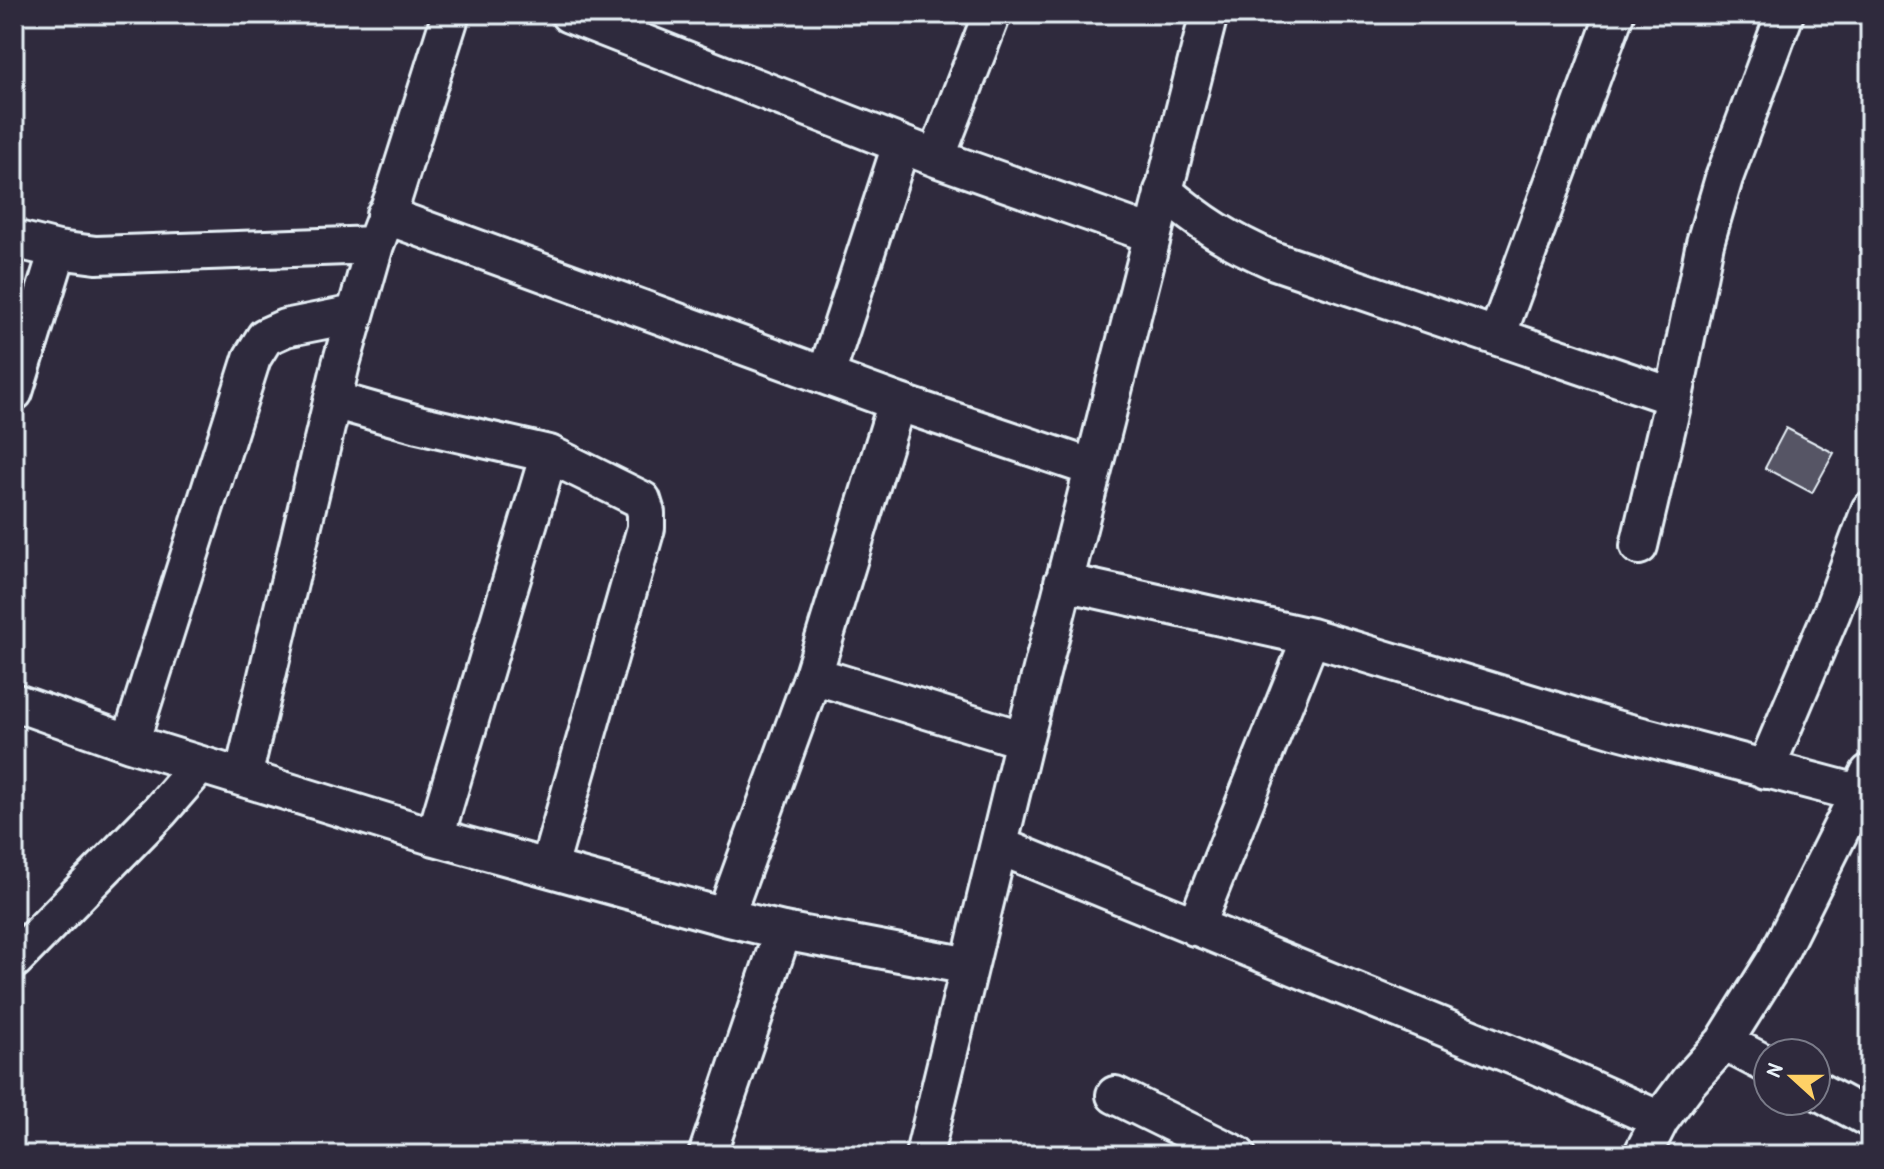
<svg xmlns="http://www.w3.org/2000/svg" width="1884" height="1169" font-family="'Patrick Hand',sans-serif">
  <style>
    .building { fill: #575565; stroke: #e8f1f8; stroke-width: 2 }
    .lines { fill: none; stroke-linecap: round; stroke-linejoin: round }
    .minor-casing { stroke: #e8f1f8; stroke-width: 42 }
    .minor { stroke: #2f2a3d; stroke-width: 36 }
  </style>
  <rect width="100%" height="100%" fill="#2f2a3d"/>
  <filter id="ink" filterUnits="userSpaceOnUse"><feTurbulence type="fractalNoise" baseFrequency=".0125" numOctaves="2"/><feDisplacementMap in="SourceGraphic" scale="16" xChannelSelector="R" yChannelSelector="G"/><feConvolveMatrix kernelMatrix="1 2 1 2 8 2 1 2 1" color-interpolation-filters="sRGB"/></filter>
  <g filter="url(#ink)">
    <!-- building -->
    <path class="building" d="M 1786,428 L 1834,453 L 1812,493 L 1765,468 Z"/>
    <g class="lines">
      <!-- minor casing -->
      <g class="minor-casing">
        <path id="minor" d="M 569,14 L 936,158 L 1151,234
          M 936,158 L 992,14
          M 1163,191 C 1202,224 1227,240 1275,261 L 1674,397
          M 385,215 L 897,402 L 1093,468
          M 14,239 L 58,250 L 96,255 L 375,245
          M 1497,336 L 1615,14
          M 826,375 L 901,145
          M 14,392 L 58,250
          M 333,400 L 418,424 L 549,454 L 642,500 L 646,513 L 646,528 L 549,867
          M 1639,546 L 1674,397 L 1705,243 L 1724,178 L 1785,14
          M 1063,582 L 1311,637 L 1615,729 L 1858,793
          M 813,675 L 1024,740
          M 14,702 L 130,743 L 435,837 L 725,917 L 783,931 L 969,966
          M 130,743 L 252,358 L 265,337 L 285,328 L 355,314
          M 1765,770 L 1832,612 L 1870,510
          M 243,777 L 341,364 L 375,245 L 393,198 L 451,14
          M 435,837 L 549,454
          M 999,846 L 1536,1065 L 1660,1120
          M 725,917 L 813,675 L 897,402
          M 1195,927 L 1311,637
          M 14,960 L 160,811 L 200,765
          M 1724,1042 L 1768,1065
          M 1816,1090 L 1870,1119
          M 1115,1095 L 1237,1155
          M 707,1155 L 783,931
          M 924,1155 L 1024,740 L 1209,14
          M 1642,1155 L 1660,1120 L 1689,1081 L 1724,1042 L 1776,959 L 1869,773"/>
      </g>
      <!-- minor -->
      <use href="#minor" class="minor"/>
    </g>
  </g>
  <!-- margin -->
  <rect width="1884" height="1169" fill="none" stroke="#2f2a3d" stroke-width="48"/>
  <rect x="24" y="24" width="1836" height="1121" fill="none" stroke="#e8f1f8" stroke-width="3" filter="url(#ink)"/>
  <!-- north arrow -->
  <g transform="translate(1792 1077) rotate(291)"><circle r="38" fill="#2f2a3d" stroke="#797a88" stroke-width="2"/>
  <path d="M0-6L14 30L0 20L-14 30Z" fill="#ffd166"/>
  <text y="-12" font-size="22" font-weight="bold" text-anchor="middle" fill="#e8f1f8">N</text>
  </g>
</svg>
